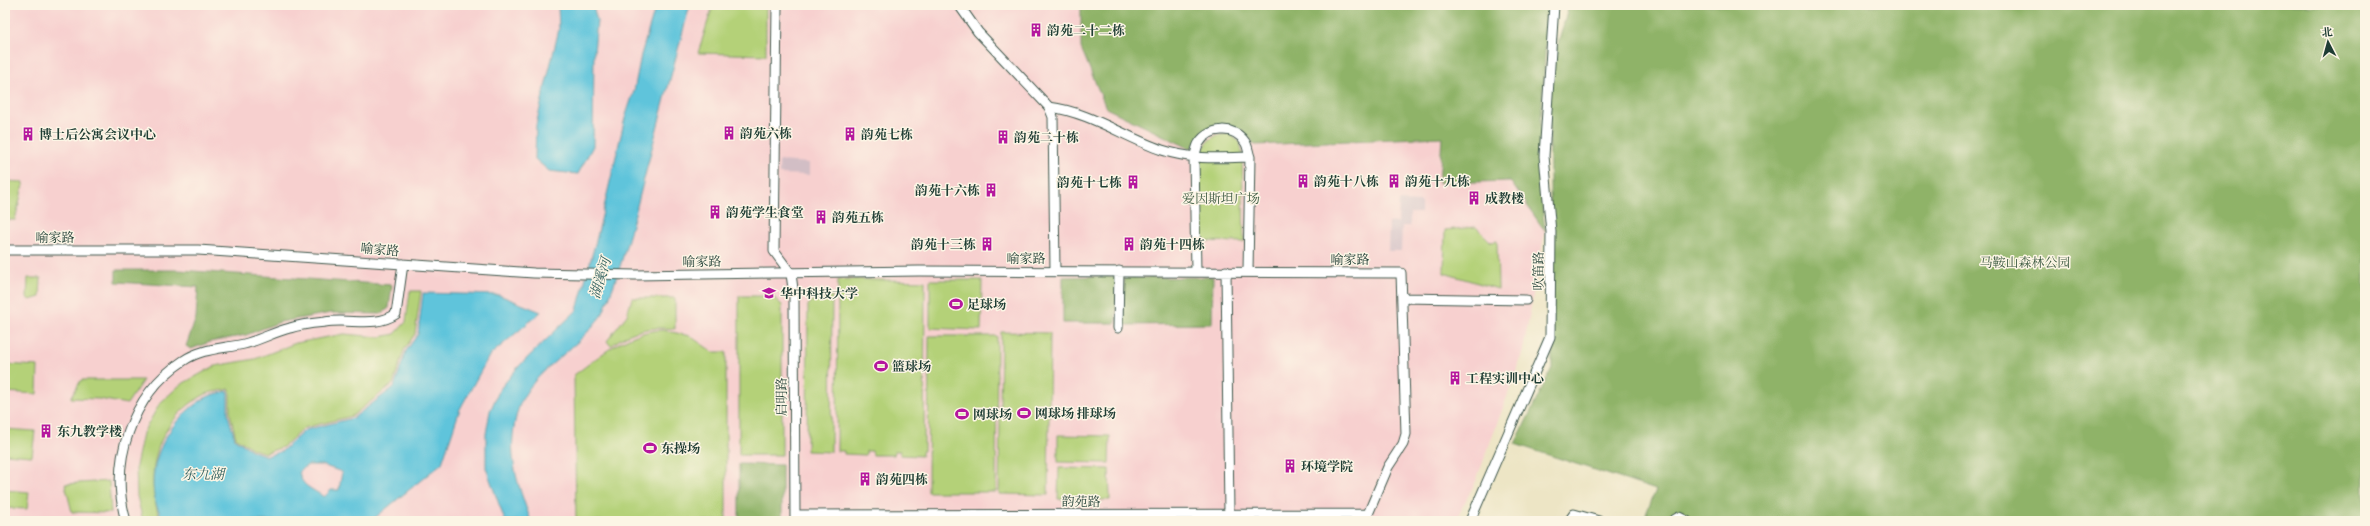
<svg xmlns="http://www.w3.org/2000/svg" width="2370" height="526" font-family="'IM FELL Double Pica','Noto Serif SC',serif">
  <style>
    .built { fill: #f7d0cf }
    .industrial { fill: #d2bec5 }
    .green { fill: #b4d178; stroke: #6a8756 }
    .forest { fill: #8fb368; stroke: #57784e }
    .water { fill: #5ec4db; stroke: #3e8088; fill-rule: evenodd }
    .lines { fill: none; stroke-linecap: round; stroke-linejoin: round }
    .street-casing { stroke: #3e564a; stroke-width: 11 }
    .street { stroke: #fff; stroke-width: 9 }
    .labels { text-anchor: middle; stroke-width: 3; stroke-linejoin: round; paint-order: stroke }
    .poi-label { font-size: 13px; font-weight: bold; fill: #1f3d34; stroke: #fcf5e5; text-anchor: start }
    .park-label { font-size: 13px; fill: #3d5b42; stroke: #fcf5e5 }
    .street-label { font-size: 13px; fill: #1f3d34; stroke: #fcf5e5 }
    .water-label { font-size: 14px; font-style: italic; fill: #2f5f5e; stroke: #fcf5e5 }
  </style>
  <rect width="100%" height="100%" fill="#fcf5e5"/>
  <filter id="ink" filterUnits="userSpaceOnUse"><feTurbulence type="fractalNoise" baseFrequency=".025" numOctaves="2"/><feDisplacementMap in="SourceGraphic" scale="8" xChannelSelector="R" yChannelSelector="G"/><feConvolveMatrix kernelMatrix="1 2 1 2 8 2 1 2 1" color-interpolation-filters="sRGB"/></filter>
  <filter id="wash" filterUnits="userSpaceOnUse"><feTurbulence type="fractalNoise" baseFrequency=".012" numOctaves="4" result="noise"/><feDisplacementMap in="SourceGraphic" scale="16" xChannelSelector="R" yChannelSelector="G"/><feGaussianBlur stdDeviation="0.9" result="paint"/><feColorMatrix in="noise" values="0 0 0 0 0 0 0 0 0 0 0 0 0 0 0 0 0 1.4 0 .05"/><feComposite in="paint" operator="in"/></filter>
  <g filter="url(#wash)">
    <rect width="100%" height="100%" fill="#ede5c5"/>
    <!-- built -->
    <path class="built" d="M 12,5 L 1081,5 L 1081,48 L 1191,149 L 1204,131 L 1223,125 L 1244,132 L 1255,145 L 1442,137 L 1439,182 L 1510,181 L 1545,231 L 1522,356 L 1476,481 L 1455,521 L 5,521 L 5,28 Z"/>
    <!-- industrial -->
    <path class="industrial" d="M 779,161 L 809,163 L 809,175 L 779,174 Z
      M 1399,201 L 1421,202 L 1421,213 L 1410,213 L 1410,226 L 1402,226 L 1401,251 L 1388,251 L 1389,223 L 1398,222 Z"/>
    <!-- green -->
    <path class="green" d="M 713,5 L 766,5 L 766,55 L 698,53 Z
      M 1229,134 L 1240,142 L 1242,152 L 1244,242 L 1200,241 L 1200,155 L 1208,141 L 1217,135 Z
      M 5,181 L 24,182 L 15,220 L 5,220 Z
      M 1476,227 L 1491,242 L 1497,241 L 1498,289 L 1444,273 L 1445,230 Z
      M 28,278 L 41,278 L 40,297 L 30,300 L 27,298 Z
      M 847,279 L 925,281 L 924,451 L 922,451 L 922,456 L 900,455 L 900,451 L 895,451 L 894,455 L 873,455 L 872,451 L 866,451 L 866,455 L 844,454 L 844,451 L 837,451 L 838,280 Z
      M 930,280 L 982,280 L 981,330 L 930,328 Z
      M 410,291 L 421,291 L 415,334 L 404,350 L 393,384 L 352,416 L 304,428 L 283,447 L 265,453 L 253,449 L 236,438 L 230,414 L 230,389 C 222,391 211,391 204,395 C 157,420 142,474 161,521 L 143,521 L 137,496 L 136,466 L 143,433 L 160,403 L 180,385 L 215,366 L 255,359 L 296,343 L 344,334 L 380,337 L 395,334 L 406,322 Z
      M 739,296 L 772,296 L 782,305 L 782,455 L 739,455 Z
      M 818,296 L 832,296 L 831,452 L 807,451 L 808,305 Z
      M 632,298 L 675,298 L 675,329 C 650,326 630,330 611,346 L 607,341 L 627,315 Z
      M 663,330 L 690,336 L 713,352 L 726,352 L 726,521 L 576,521 L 574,375 C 602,355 626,331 663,330 Z
      M 1001,332 L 1050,333 L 1048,495 L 999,494 Z
      M 929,336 L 997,336 L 996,492 L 928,492 Z
      M 5,364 L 38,366 L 37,394 L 5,392 Z
      M 81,380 L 143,380 L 127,404 L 99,399 L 71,398 Z
      M 5,429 L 35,431 L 32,456 L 5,454 Z
      M 1058,435 L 1110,436 L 1109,463 L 1058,462 Z
      M 1059,468 L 1109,469 L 1110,500 L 1058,499 Z
      M 109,481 L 111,513 L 72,512 L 65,484 Z
      M 5,490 L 29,492 L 27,509 L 5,508 Z"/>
    <!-- forest -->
    <path class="forest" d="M 1081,5 L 1548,5 L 1538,170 L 1545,231 L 1510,181 L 1439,183 L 1442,137 L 1255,145 L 1244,132 L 1223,125 L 1204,131 L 1191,149 L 1106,108 L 1081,48 Z
      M 1569,5 L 2365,5 L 2365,521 L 1643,521 L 1656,490 L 1515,444 L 1552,368 L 1549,76 Z
      M 116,270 L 179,270 L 392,285 L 389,308 L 381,314 L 331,313 L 280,322 L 246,335 L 210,342 L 191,349 L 186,346 L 196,318 L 198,287 L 116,282 Z
      M 1116,276 L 1116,323 L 1063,323 L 1063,277 Z
      M 1213,277 L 1212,324 L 1123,325 L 1124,278 Z
      M 739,464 L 782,465 L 782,521 L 739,521 Z"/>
    <!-- water -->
    <path class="water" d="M 558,5 L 593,5 L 597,21 L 594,52 L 593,146 L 578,174 L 549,171 L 535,159 L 536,125 L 559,29 Z
      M 656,5 L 690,5 C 674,64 658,124 643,183 C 632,225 620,274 603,313 C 600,318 595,323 592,327 C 568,356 527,375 517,413 C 506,455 517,482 531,521 L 505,521 L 486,468 L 486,434 L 490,411 L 500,389 L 518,367 L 577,310 L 597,237 L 625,118 L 634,91 L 641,55 Z
      M 423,293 L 499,295 L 541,312 L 489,356 L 460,409 L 442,463 L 371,521 L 163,521 C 161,515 157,508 155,501 C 146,460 170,418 205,398 C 211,394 221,393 228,391 L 228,415 L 235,439 L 253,451 L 267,456 L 282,451 L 305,430 L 353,418 L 394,387 L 406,351 L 418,334 ZM 308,465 L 322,465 L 342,472 L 339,490 L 331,490 L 324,497 C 312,488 301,487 299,471 Z"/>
  </g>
  <g filter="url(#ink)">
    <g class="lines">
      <!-- street casing -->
      <g class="street-casing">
        <path id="street" d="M 777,5 L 774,251 L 791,274 L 794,296 L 795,520
          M 959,5 L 978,32 L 1049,107 L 1053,117 L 1055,270
          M 1049,107 C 1090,112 1124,137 1162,150 C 1193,160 1218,158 1250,157
          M 5,250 L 198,250 L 534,273 L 635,275 L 919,271 L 1401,273 L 1406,434 L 1403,444 L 1388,467 L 1368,514 L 1368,521
          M 1196,271 L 1194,158 C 1196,154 1196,147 1199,143 C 1209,127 1234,125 1245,142 C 1248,146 1248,152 1250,157 L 1248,271
          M 1226,271 L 1229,514
          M 1403,298 L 1526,300
          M 1118,328 L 1119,271
          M 795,515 L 1368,514
          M 126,521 C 109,463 131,395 183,361 C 202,348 222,349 244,344 C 260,340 274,332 290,328 C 301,324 314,323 325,322 C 350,318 375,328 396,314 L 403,264
          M 1470,521 L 1550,337 L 1551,232 L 1544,156 L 1554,5
          M 1569,521 L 1574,514 L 1599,521
          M 1672,521 L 1679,517 L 1687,521"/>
      </g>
      <!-- street -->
      <use href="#street" class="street"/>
    </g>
  </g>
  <!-- icons -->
  <defs>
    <g id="building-bare" transform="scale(1.08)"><path d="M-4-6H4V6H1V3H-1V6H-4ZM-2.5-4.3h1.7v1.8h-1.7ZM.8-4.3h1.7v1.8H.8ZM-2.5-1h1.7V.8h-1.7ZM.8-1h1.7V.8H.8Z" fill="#b5179e" stroke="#fcf5e5" stroke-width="2.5" paint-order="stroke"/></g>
    <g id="university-bare" transform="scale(1.08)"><path d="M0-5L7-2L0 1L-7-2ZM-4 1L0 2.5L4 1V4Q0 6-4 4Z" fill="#b5179e" stroke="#fcf5e5" stroke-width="2.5" paint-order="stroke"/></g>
    <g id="stadium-bare" transform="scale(1.08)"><path d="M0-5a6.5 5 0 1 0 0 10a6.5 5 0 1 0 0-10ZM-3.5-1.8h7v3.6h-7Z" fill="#b5179e" stroke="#fcf5e5" stroke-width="2.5" paint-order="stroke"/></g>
  </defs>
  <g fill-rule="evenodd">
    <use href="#building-bare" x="1036" y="30"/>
    <use href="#building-bare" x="729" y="133"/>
    <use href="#building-bare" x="28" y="134"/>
    <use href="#building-bare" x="850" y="134"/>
    <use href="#building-bare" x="1003" y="137"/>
    <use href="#building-bare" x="1303" y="181"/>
    <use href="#building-bare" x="1394" y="181"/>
    <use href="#building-bare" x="1133" y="182"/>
    <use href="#building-bare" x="991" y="190"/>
    <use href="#building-bare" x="1474" y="198"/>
    <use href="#building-bare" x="715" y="212"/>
    <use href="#building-bare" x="821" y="217"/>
    <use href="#building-bare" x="987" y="244"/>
    <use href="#building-bare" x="1129" y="244"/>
    <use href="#university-bare" x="769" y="293"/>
    <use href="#stadium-bare" x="956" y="304"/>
    <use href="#stadium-bare" x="881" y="366"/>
    <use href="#building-bare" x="1455" y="378"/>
    <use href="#stadium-bare" x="1024" y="413"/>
    <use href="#stadium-bare" x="962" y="414"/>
    <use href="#building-bare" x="46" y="431"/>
    <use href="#stadium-bare" x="650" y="448"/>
    <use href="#building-bare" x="1290" y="466"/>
    <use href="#building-bare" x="865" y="479"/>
  </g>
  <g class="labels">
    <!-- poi labels -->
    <g class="poi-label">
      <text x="1047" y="35">韵苑二十二栋</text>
      <text x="740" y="138">韵苑六栋</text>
      <text x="39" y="139">博士后公寓会议中心</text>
      <text x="861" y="139">韵苑七栋</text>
      <text x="1014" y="142">韵苑二十栋</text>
      <text x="1314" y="186">韵苑十八栋</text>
      <text x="1405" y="186">韵苑十九栋</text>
      <text x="1122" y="187" text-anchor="end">韵苑十七栋</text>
      <text x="980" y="195" text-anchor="end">韵苑十六栋</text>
      <text x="1485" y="203">成教楼</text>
      <text x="726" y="217">韵苑学生食堂</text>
      <text x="832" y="222">韵苑五栋</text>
      <text x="976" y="249" text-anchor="end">韵苑十三栋</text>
      <text x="1140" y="249">韵苑十四栋</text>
      <text x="780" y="298">华中科技大学</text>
      <text x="967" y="309">足球场</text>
      <text x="892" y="371">篮球场</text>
      <text x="1466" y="383">工程实训中心</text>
      <text x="1035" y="418">网球场 排球场</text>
      <text x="973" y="419">网球场</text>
      <text x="57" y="436">东九教学楼</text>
      <text x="661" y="453">东操场</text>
      <text x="1301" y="471">环境学院</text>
      <text x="876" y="484">韵苑四栋</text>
    </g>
    <!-- park labels -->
    <g class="park-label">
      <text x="1221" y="203">爱因斯坦广场</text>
      <text x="2025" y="267">马鞍山森林公园</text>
    </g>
    <!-- street labels -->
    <g class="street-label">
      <text x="55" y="242">喻家路</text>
      <text transform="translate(380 249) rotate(5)" y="5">喻家路</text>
      <text x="1026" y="263">喻家路</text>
      <text x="1350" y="264">喻家路</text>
      <text transform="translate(702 261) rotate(-1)" y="5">喻家路</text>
      <text transform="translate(1538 271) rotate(-90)" y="5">吹笛路</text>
      <text transform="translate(781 397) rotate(-90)" y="5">启明路</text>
      <text transform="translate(1081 501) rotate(1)" y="5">韵苑路</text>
    </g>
    <!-- water labels -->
    <g class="water-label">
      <text transform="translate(600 278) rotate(-73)" y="5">湖溪河</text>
      <text x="203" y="479">东九湖</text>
    </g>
  </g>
  <!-- margin -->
  <rect width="2370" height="526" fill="none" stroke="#fcf5e5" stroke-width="20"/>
  <!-- north arrow -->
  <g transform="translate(2328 42) rotate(354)" stroke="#fcf5e5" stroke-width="3" paint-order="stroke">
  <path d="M0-3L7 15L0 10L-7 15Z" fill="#1f3d34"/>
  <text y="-6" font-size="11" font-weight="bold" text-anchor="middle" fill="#1f3d34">北</text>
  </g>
</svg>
